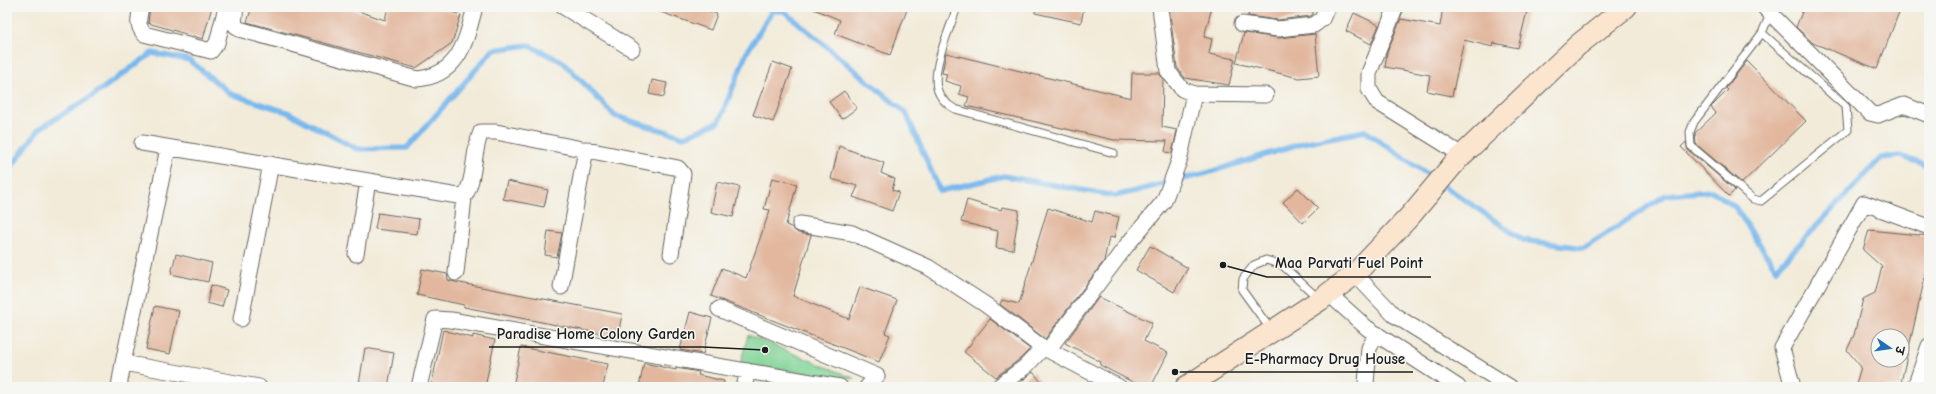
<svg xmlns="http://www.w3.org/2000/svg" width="1936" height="394" font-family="'Comic Neue','Playpen Sans Deva',sans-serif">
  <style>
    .green { fill: #80d395; stroke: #4e7858 }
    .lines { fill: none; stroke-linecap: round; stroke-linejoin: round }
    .stream { stroke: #78b8ed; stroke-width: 5.5 }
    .building { fill: #e2b79e; fill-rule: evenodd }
    .lane-casing { stroke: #67645e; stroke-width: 9 }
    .street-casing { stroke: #67645e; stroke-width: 17 }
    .secondary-casing { stroke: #67645e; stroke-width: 23 }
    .lane { stroke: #fff; stroke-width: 7 }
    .street { stroke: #fff; stroke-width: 15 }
    .secondary { stroke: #fbe5cf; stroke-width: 21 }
    .leader { fill: none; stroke: #1c1c1c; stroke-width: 1.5 }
    .callout-dot { fill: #1c1c1c; stroke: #f6f6f2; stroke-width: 1.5 }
    .callout-label { font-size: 15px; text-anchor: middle; font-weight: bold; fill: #1c1c1c; stroke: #f6f6f2; stroke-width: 3; stroke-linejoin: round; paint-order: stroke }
  </style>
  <rect width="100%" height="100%" fill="#f6f6f2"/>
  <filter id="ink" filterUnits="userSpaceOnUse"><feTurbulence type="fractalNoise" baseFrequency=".025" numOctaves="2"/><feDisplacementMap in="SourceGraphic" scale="8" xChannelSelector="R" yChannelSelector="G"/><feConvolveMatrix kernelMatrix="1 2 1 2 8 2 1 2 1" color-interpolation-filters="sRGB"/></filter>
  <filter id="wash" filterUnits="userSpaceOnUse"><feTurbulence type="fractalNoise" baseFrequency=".012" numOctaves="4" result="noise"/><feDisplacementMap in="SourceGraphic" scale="16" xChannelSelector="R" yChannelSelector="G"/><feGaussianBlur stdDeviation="0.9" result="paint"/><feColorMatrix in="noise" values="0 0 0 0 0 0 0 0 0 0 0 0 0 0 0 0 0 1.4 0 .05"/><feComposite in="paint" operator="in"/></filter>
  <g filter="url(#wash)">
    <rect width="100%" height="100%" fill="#f2ebd9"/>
    <!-- green -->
    <path class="green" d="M 748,335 L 856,379 L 740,365 Z"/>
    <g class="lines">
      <!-- stream -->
      <path class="stream" d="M 7,173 L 39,129 L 91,97 L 152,53 L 189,60 L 231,94 L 287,112 L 357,149 L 407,148 L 493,50 L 528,45 L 563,62 L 615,116 L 684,137 L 719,122 L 747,52 L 772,11 L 784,11 L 906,113 L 940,191 L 1004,176 L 1115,196 L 1207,173 L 1303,143 L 1365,131 L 1436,180
        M 1443,185 L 1523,240 L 1584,248 L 1666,195 L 1712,191 L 1735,207 L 1776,269 L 1881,158 L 1900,156 L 1929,166"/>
    </g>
    <g id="blocks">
      <!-- building -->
      <path class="building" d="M 150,7 L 212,7 L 203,39 L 148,23 Z
        M 252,7 L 346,7 L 385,20 L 388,7 L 435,7 L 461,15 L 452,43 L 416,68 L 247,22 Z
        M 653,7 L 698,7 L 717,14 L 711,30 L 652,9 Z
        M 809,7 L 908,7 L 890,55 L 835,34 L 840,20 Z
        M 1035,7 L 1084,7 L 1081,23 L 1035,13 Z
        M 1169,7 L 1212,7 L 1204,37 L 1212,39 L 1209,54 L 1235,59 L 1229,85 L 1185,78 L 1177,67 Z
        M 1250,7 L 1313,7 L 1313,14 L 1311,16 L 1278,20 L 1248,16 Z
        M 1443,7 L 1528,7 L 1518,48 L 1494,43 L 1493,47 L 1464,40 L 1452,96 L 1427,91 L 1430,75 L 1385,67 L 1387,52 L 1401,19 L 1440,26 Z
        M 1804,7 L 1901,7 L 1877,69 L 1813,43 L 1796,27 Z
        M 1354,13 L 1379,25 L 1371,44 L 1346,31 Z
        M 1244,33 L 1279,38 L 1315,34 L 1319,76 L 1299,78 L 1236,63 Z
        M 946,53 L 1131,98 L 1132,73 L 1159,73 L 1163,79 L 1162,127 L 1177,130 L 1172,153 L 1165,152 L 1167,141 L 1114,140 L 966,106 L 969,97 L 959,94 L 961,86 L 945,81 L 947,74 L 942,73 Z
        M 1747,61 L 1806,121 L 1742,183 L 1696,144 L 1695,133 L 1716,113 L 1711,107 L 1728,90 L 1726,88 Z
        M 773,62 L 792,69 L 773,122 L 753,115 Z
        M 652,80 L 667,83 L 664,97 L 649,94 Z
        M 844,91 L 857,108 L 842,119 L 829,102 Z
        M 1686,142 L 1688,150 L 1735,190 L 1729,196 L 1681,147 Z
        M 839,146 L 884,163 L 881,173 L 895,179 L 892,190 L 899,192 L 892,211 L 853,197 L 858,186 L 831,179 Z
        M 772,178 L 797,184 L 786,225 L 791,227 L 798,233 L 811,235 L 793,296 L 849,319 L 860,287 L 897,300 L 885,333 L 890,335 L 879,362 L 711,296 L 722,268 L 746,278 L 770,210 L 764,209 Z
        M 507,181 L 548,190 L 544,207 L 503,199 Z
        M 717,182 L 740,187 L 733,217 L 711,212 Z
        M 1298,188 L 1318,208 L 1303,223 L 1283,202 Z
        M 967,200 L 1001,210 L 1002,207 L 1019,210 L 1013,250 L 996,248 L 998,231 L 961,222 Z
        M 1048,208 L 1092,222 L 1095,211 L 1119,217 L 1114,238 L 1109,237 L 1104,261 L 1045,339 L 1000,304 L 1002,300 L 1019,304 Z
        M 378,213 L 419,219 L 417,234 L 375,229 Z
        M 1869,230 L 1929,236 L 1929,259 L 1900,387 L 1855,387 L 1861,367 L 1847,350 L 1854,335 L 1863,299 L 1875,293 L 1882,267 L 1863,250 ZM 1878,336 L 1902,336 L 1902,360 L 1878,360 Z
        M 548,231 L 562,233 L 557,257 L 545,255 Z
        M 1150,246 L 1188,268 L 1174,292 L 1136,270 Z
        M 176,254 L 212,263 L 208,282 L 171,274 Z
        M 422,269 L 447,274 L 448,280 L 455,282 L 622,314 L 618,337 L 464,307 L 464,305 L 417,295 Z
        M 211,285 L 227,290 L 222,307 L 207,303 Z
        M 1099,297 L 1152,323 L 1144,341 L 1168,353 L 1151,387 L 1142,387 L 1100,365 L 1101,362 L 1065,343 Z
        M 155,306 L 179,311 L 170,354 L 146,349 Z
        M 690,312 L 712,318 L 703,354 L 680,350 Z
        M 990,319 L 1030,349 L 1020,359 L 996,377 L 964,352 Z
        M 443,330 L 473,338 L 473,335 L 495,340 L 485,387 L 431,387 Z
        M 521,347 L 608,364 L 603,387 L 513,387 Z
        M 365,348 L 394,353 L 388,387 L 359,384 Z
        M 644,363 L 676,370 L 676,368 L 699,372 L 698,375 L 724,381 L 724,387 L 639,387 Z
        M 1033,372 L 1045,387 L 1014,387 Z"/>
    </g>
  </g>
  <g filter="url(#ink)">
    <use href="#blocks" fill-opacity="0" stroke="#67645e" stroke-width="1"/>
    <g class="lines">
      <!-- lane casing -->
      <g class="lane-casing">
        <path id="lane" d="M 957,7 C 950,29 932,66 937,88 C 939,97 947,105 955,109 L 1114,153
          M 1762,33 L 1846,107 L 1848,130 L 1761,201 L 1753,199 L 1691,146 L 1690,132 L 1694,122 L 1762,33 L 1770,14
          M 1271,330 L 1242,290 L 1243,279 L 1254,265 L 1266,260 L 1282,265 L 1318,298"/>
      </g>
      <!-- street casing -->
      <g class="street-casing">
        <path id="street" d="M 141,7 C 139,18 136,24 144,34 L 211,51 L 217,43 L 226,7
          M 236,7 L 234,24 L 239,29 L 417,79 C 460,75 466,40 475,7
          M 564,7 L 632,49
          M 1160,7 L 1168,71 L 1182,89 L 1194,94 L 1266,95
          M 1396,7 L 1369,73 L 1369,89 L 1377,102 L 1462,155
          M 1764,7 L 1870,113 L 1878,115 L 1904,105 L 1929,115
          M 1242,24 L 1278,29 L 1314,25 L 1322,19 L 1327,7
          M 142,143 L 464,197 C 476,179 472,153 481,132 L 496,132 L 678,168 L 683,174 L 671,254
          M 800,224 L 852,233 L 928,267 L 986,305 L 1043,348
          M 356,254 L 368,181
          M 456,273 L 464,197
          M 1355,274 L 1394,315 L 1510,387
          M 561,287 L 586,149
          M 1329,294 L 1367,328 L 1458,387
          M 719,309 L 877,376 L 867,387
          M 241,319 L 271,164
          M 1048,350 L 1119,387
          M 123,363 L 259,387
          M 119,387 L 123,363 L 168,148
          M 419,387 L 435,319 L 451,320 L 840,387
          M 744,387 L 748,371
          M 998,387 L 1026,366 L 1043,348 L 1048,350 L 1127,245 L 1164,201 L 1179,161 L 1194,94
          M 1368,387 L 1366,383 L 1369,348 L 1377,334
          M 1793,387 L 1782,348 L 1864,203 L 1929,227
          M 1915,387 L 1929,346"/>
      </g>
      <!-- secondary casing -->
      <g class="secondary-casing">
        <path id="secondary" d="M 1186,387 L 1320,300 L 1355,274 L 1410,216 L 1457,160 L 1578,45 L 1626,7"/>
      </g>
      <!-- lane -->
      <use href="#lane" class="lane"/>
      <!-- street -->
      <use href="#street" class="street"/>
      <!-- secondary -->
      <use href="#secondary" class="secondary"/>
    </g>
  </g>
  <!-- callouts -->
  <path class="leader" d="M1223 265L1267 277H1431M765 350L703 347H489M1175 372L1237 372H1413"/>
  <g class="callout-dot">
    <circle cx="1223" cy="265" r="4"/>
    <circle cx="765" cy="350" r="4"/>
    <circle cx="1175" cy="372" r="4"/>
  </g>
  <g class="callout-label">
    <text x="1349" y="268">Maa Parvati Fuel Point</text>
    <text x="596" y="339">Paradise Home Colony Garden</text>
    <text x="1325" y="364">E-Pharmacy Drug House</text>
  </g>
  <!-- margin -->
  <rect width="1936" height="394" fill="none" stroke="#f6f6f2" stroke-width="24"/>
  <!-- north arrow -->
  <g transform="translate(1890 348) rotate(103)"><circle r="19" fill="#f6f6f2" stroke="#9f9f9c"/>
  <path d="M0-3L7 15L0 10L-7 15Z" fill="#1f6fb2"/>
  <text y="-6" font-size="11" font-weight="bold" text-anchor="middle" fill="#1c1c1c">उ</text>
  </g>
</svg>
